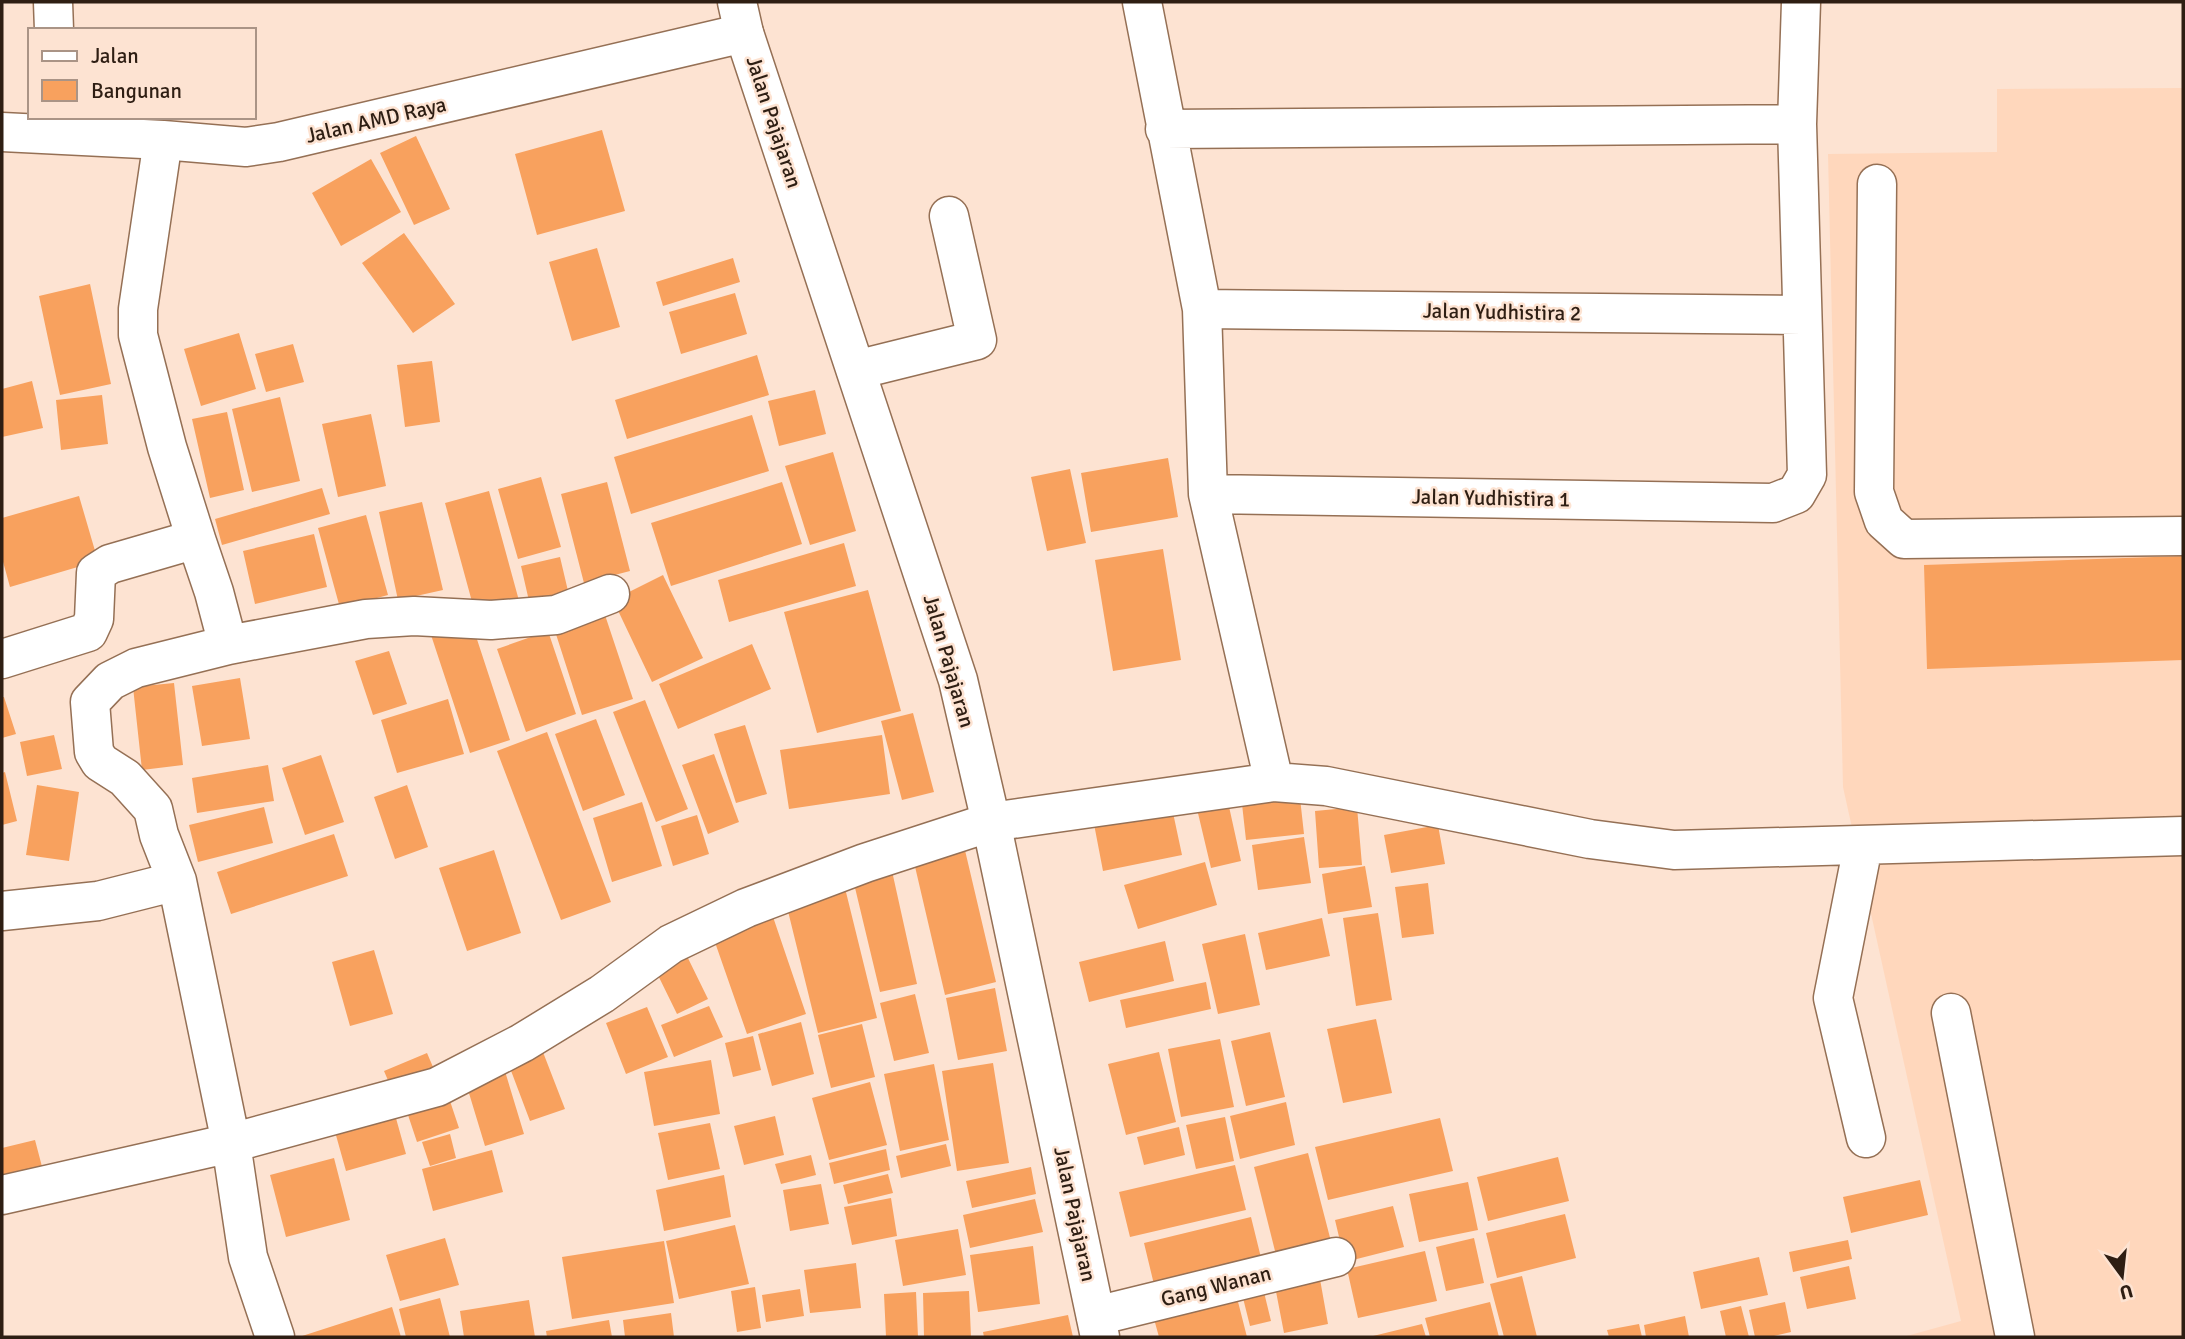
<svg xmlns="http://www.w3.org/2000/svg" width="2185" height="1339" font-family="Signika,sans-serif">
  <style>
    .built { fill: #ffd7bc }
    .building { fill: #f8a15e }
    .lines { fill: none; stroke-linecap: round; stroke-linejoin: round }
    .minor-casing { stroke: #957055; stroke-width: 41 }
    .major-casing { stroke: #957055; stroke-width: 41 }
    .minor { stroke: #fff; stroke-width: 38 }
    .major { stroke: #fff; stroke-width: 38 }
    .labels { text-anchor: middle; stroke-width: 5; stroke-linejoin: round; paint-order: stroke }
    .street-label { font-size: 21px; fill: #2e1e13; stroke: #fde3d2 }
  </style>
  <rect width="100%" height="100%" fill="#fde3d2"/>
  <!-- built -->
  <path class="built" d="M 2183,88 L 2183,1337 L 1903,1337 L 1961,1321 L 1843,787 L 1828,154 L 1997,152 L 1997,89 Z"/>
  <!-- building -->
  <path class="building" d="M 602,130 L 625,211 L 537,235 L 515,154 Z
    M 416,136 L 450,209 L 414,225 L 380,153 Z
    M 371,159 L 401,212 L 341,246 L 312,193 Z
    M 404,233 L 455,304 L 413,333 L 362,263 Z
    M 597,248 L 620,327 L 572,341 L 549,262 Z
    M 733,258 L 740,282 L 663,306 L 656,282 Z
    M 90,284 L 111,384 L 60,395 L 39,296 Z
    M 735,293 L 747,334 L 681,354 L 669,312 Z
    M 239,333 L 256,389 L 201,406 L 184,349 Z
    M 293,344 L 304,382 L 266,392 L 255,354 Z
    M 757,355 L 769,395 L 627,439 L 615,400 Z
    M 432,361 L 440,422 L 405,427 L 397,365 Z
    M 32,381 L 43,428 L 2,437 L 2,389 Z
    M 815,390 L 826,434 L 779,446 L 768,401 Z
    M 102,395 L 108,444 L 61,450 L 56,400 Z
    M 280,397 L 300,481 L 252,492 L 232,409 Z
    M 227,412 L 244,490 L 210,498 L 192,419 Z
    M 371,414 L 386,486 L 338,497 L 322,424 Z
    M 752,415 L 769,471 L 631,514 L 614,457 Z
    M 833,452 L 856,531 L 810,545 L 785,466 Z
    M 1168,458 L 1178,517 L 1091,532 L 1081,473 Z
    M 1070,469 L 1086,543 L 1047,551 L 1031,477 Z
    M 541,477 L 561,547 L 518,559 L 498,489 Z
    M 607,482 L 630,571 L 584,583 L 561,494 Z
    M 782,482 L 802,544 L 671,586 L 651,523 Z
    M 322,488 L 330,514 L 222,545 L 215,519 Z
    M 489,491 L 521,608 L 477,620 L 445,503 Z
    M 79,496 L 98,561 L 10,587 L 2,558 L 2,518 Z
    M 422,502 L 443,590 L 398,600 L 379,512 Z
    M 366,515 L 388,595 L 340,608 L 318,528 Z
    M 314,534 L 327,587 L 255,604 L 243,551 Z
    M 844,543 L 856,586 L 729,622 L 718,580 Z
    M 1163,549 L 1181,660 L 1113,671 L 1095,560 Z
    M 2183,556 L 2183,660 L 1927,669 L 1924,565 Z
    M 560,557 L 568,591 L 529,601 L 521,566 Z
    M 663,575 L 703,658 L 652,682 L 613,600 Z
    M 868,590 L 901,711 L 817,733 L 784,612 Z
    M 604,612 L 633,699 L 582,715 L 554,628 Z
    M 471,621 L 510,740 L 470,753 L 431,635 Z
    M 548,631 L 576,714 L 526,732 L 497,649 Z
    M 752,644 L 771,689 L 678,729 L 659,684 Z
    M 389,651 L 407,704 L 373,715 L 355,661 Z
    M 240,678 L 250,739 L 202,746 L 192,686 Z
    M 174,683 L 183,765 L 142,770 L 133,687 Z
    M 2,697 L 4,697 L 16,734 L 2,738 Z
    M 448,699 L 464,754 L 397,773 L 381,720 Z
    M 645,700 L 688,809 L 656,822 L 613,712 Z
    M 913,713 L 934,792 L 902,800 L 881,721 Z
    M 596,719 L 625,795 L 583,811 L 555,734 Z
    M 745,725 L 767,794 L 736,803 L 714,734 Z
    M 547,732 L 611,902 L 561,920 L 497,751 Z
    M 54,735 L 62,769 L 27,776 L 20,742 Z
    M 882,735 L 890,794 L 789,809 L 780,750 Z
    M 714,754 L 739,822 L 708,834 L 682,765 Z
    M 321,755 L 344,822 L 305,835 L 282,768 Z
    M 268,765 L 274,801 L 197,813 L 192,778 Z
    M 5,772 L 17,821 L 2,825 L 2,773 Z
    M 37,785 L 79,792 L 69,861 L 26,855 Z
    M 407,785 L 428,847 L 395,859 L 374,797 Z
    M 1300,798 L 1304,834 L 1246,840 L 1242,804 Z
    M 642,802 L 662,866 L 612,882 L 593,818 Z
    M 1228,802 L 1241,861 L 1211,868 L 1197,809 Z
    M 264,807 L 273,843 L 198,862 L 189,825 Z
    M 1357,807 L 1362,865 L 1319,868 L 1315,811 Z
    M 1172,808 L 1182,855 L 1103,871 L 1094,824 Z
    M 697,815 L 709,854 L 673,866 L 661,826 Z
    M 1438,825 L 1445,864 L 1391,873 L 1384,835 Z
    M 334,834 L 348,876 L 231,914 L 217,872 Z
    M 1304,837 L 1311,883 L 1258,890 L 1252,845 Z
    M 964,846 L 996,982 L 945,995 L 913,858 Z
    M 494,850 L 521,933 L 467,951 L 439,868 Z
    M 890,862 L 917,984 L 880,992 L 851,871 Z
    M 1205,862 L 1217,905 L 1138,929 L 1124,885 Z
    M 1365,866 L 1372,907 L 1328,914 L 1322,874 Z
    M 1428,883 L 1434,934 L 1402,938 L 1395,887 Z
    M 844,884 L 877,1018 L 818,1033 L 785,899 Z
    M 770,908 L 806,1014 L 747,1034 L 710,928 Z
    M 1378,913 L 1392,1000 L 1356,1006 L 1343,918 Z
    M 1322,918 L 1330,956 L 1266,970 L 1258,933 Z
    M 1245,934 L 1260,1005 L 1218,1014 L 1202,944 Z
    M 1165,941 L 1174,981 L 1089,1002 L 1079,962 Z
    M 683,948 L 708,999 L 677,1014 L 652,963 Z
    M 374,950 L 393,1014 L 350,1026 L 332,962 Z
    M 1206,982 L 1211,1009 L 1126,1028 L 1120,1000 Z
    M 995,988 L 1007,1051 L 958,1060 L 946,998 Z
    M 915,994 L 929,1053 L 894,1061 L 880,1003 Z
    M 709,1006 L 723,1037 L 674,1057 L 661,1025 Z
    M 647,1007 L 668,1057 L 626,1074 L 606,1023 Z
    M 1376,1019 L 1392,1093 L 1343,1103 L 1327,1029 Z
    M 801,1022 L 814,1074 L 772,1086 L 758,1034 Z
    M 862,1024 L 875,1077 L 831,1088 L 818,1035 Z
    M 1270,1032 L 1285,1097 L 1246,1106 L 1231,1041 Z
    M 753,1036 L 761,1070 L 733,1077 L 725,1043 Z
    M 1220,1039 L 1234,1107 L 1181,1117 L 1168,1049 Z
    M 541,1047 L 565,1109 L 530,1121 L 507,1060 Z
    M 1159,1052 L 1176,1122 L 1126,1135 L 1108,1064 Z
    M 427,1053 L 436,1074 L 393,1092 L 384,1071 Z
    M 711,1060 L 720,1114 L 654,1126 L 644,1072 Z
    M 993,1063 L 1009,1163 L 957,1171 L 942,1071 Z
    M 934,1064 L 949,1140 L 900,1151 L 884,1074 Z
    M 504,1068 L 524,1134 L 485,1146 L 465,1080 Z
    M 870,1082 L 887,1145 L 829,1160 L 812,1098 Z
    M 445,1086 L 459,1128 L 417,1142 L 403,1100 Z
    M 1286,1102 L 1295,1145 L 1240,1159 L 1230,1116 Z
    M 392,1104 L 406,1154 L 346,1171 L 332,1121 Z
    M 775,1116 L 784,1155 L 744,1165 L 734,1126 Z
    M 1225,1117 L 1234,1161 L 1196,1169 L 1186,1125 Z
    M 1440,1118 L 1453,1171 L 1328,1200 L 1315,1147 Z
    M 710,1123 L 720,1169 L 668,1180 L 658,1133 Z
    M 1179,1127 L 1185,1155 L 1144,1165 L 1137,1137 Z
    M 450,1134 L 456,1158 L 430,1166 L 422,1142 Z
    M 35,1140 L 45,1178 L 2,1189 L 2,1148 Z
    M 946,1144 L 951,1166 L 901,1178 L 896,1156 Z
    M 886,1149 L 890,1170 L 834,1184 L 829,1163 Z
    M 492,1150 L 503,1192 L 433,1211 L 422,1169 Z
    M 1308,1153 L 1334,1253 L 1279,1267 L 1254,1167 Z
    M 811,1155 L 816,1175 L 781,1184 L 775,1164 Z
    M 1558,1157 L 1569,1201 L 1488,1221 L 1477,1177 Z
    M 334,1158 L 350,1220 L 286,1237 L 270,1175 Z
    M 1235,1165 L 1246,1210 L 1130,1237 L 1119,1192 Z
    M 1031,1167 L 1036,1194 L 972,1208 L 966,1181 Z
    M 888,1174 L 893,1193 L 848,1204 L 843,1185 Z
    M 724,1175 L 731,1217 L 664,1231 L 656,1190 Z
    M 1920,1180 L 1928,1215 L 1851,1233 L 1843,1197 Z
    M 1468,1182 L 1478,1230 L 1419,1242 L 1409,1194 Z
    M 821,1184 L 829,1224 L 790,1231 L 783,1190 Z
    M 891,1198 L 897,1236 L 852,1245 L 844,1207 Z
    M 1035,1199 L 1043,1232 L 970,1248 L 963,1215 Z
    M 1393,1206 L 1404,1247 L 1345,1262 L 1335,1220 Z
    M 1565,1214 L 1576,1258 L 1497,1278 L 1486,1233 Z
    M 1251,1217 L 1264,1270 L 1157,1297 L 1144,1243 Z
    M 735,1225 L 749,1284 L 679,1299 L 666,1241 Z
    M 958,1229 L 966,1275 L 903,1286 L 895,1240 Z
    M 445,1238 L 459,1285 L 400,1301 L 386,1255 Z
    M 1474,1238 L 1484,1283 L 1446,1291 L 1436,1247 Z
    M 1848,1240 L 1852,1259 L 1793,1272 L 1789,1252 Z
    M 664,1241 L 674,1303 L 572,1319 L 562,1257 Z
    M 1033,1246 L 1040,1304 L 978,1312 L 970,1255 Z
    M 1425,1251 L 1437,1301 L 1358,1318 L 1347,1269 Z
    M 1759,1257 L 1768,1295 L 1701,1309 L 1693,1272 Z
    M 856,1263 L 861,1308 L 810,1313 L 804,1270 Z
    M 1849,1266 L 1856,1299 L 1807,1309 L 1800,1277 Z
    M 1318,1268 L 1328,1324 L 1284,1333 L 1273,1276 Z
    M 1522,1276 L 1537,1337 L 1504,1337 L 1490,1284 Z
    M 1262,1284 L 1271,1321 L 1250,1326 L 1241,1290 Z
    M 1234,1286 L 1247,1337 L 1159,1337 L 1151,1308 Z
    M 755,1287 L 761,1328 L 737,1332 L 731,1291 Z
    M 800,1289 L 804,1316 L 766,1322 L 762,1295 Z
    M 969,1291 L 971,1337 L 924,1337 L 923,1293 Z
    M 916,1292 L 918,1337 L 886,1337 L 884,1294 Z
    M 440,1298 L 450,1337 L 406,1337 L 399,1309 Z
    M 529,1300 L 535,1337 L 464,1337 L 460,1311 Z
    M 1490,1302 L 1499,1337 L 1430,1337 L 1425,1318 Z
    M 1785,1302 L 1791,1332 L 1770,1337 L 1755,1337 L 1749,1310 Z
    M 1741,1306 L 1749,1337 L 1726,1337 L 1720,1311 Z
    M 392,1307 L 401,1337 L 299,1337 Z
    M 671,1313 L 674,1337 L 625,1337 L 623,1320 Z
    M 1068,1315 L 1073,1337 L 984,1337 L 983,1332 Z
    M 1685,1316 L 1689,1337 L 1646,1337 L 1644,1325 Z
    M 609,1320 L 612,1337 L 547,1337 L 546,1331 Z
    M 1422,1324 L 1426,1337 L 1373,1337 L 1373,1336 Z
    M 1639,1324 L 1642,1337 L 1609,1337 L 1607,1330 Z"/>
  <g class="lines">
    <!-- minor casing -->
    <g class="minor-casing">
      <path id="minor" d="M 53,2 L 54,30
        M 1142,2 L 1202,309 L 1208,494 L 1274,782
        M 1165,129 L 1797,124
        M 2,132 L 163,140 L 246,147 L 279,142 L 744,33
        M 1877,184 L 1874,492 L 1884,521 L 1904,539 L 2183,536
        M 1202,309 L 1802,315
        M 856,370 L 977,340 L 949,216
        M 1208,494 L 1773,503 L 1796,494 L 1807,475 L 1797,124 L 1801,2
        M 196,539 L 214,592 L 228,645 L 136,668 L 110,681 L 90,702 L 94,752 L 100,762 L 125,778 L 153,809 L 159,835 L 177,881 L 231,1143 L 248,1257 L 275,1337
        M 228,645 L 366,619 L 414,616 L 491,620 L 556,615 L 610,594
        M 2,659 L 88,632 L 94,619 L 96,573 L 110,564 L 196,539 L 167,447 L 138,335 L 138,309 L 163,140
        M 1863,846 L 1833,998 L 1866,1138
        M 2,911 L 98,901 L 177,881
        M 1951,1013 L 2015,1337
        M 2,1195 L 231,1143 L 437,1087 L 522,1043 L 602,994 L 671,944 L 746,908 L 865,863 L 991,822 L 1274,782 L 1326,786 L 1590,839 L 1674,850 L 2183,836
        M 1096,1316 L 1336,1257"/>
    </g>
    <!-- major casing -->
    <g class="major-casing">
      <path id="major" d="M 737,2 L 744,33 L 958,680 L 991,822 L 1100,1337"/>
    </g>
    <!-- minor -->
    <use href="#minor" class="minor"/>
    <!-- major -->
    <use href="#major" class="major"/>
  </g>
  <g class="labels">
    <!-- street labels -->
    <g class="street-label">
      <text transform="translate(376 120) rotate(-13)" y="7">Jalan AMD Raya</text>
      <text transform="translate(774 122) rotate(72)" y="7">Jalan Pajajaran</text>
      <text transform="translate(1502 312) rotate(1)" y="7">Jalan Yudhistira 2</text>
      <text transform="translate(1491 498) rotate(1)" y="7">Jalan Yudhistira 1</text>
      <text transform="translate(949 661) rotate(74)" y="7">Jalan Pajajaran</text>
      <text transform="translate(1075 1214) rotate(78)" y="7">Jalan Pajajaran</text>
      <text transform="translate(1216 1286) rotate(-14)" y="7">Gang Wanan</text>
    </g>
  </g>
  <!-- border -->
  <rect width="2185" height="1339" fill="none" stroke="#2e1e13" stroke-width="7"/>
  <!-- legend -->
  <rect x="28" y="28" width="228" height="91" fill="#fde3d2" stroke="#aa9486" stroke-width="2"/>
  <rect x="42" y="51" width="35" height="10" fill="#ffffff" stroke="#aa9486" stroke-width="2"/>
  <text x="91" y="63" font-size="21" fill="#2e1e13">Jalan</text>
  <rect x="42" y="80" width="35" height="21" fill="#f8a15e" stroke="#aa9486" stroke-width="2"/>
  <text x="91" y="98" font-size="21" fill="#2e1e13">Bangunan</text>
  <!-- north arrow -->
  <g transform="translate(2122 1276) rotate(165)" stroke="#fde3d2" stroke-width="5" paint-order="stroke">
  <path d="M0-5L12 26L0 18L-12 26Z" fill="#2e1e13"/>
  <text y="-10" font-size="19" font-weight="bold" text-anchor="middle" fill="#2e1e13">U</text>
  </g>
</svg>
